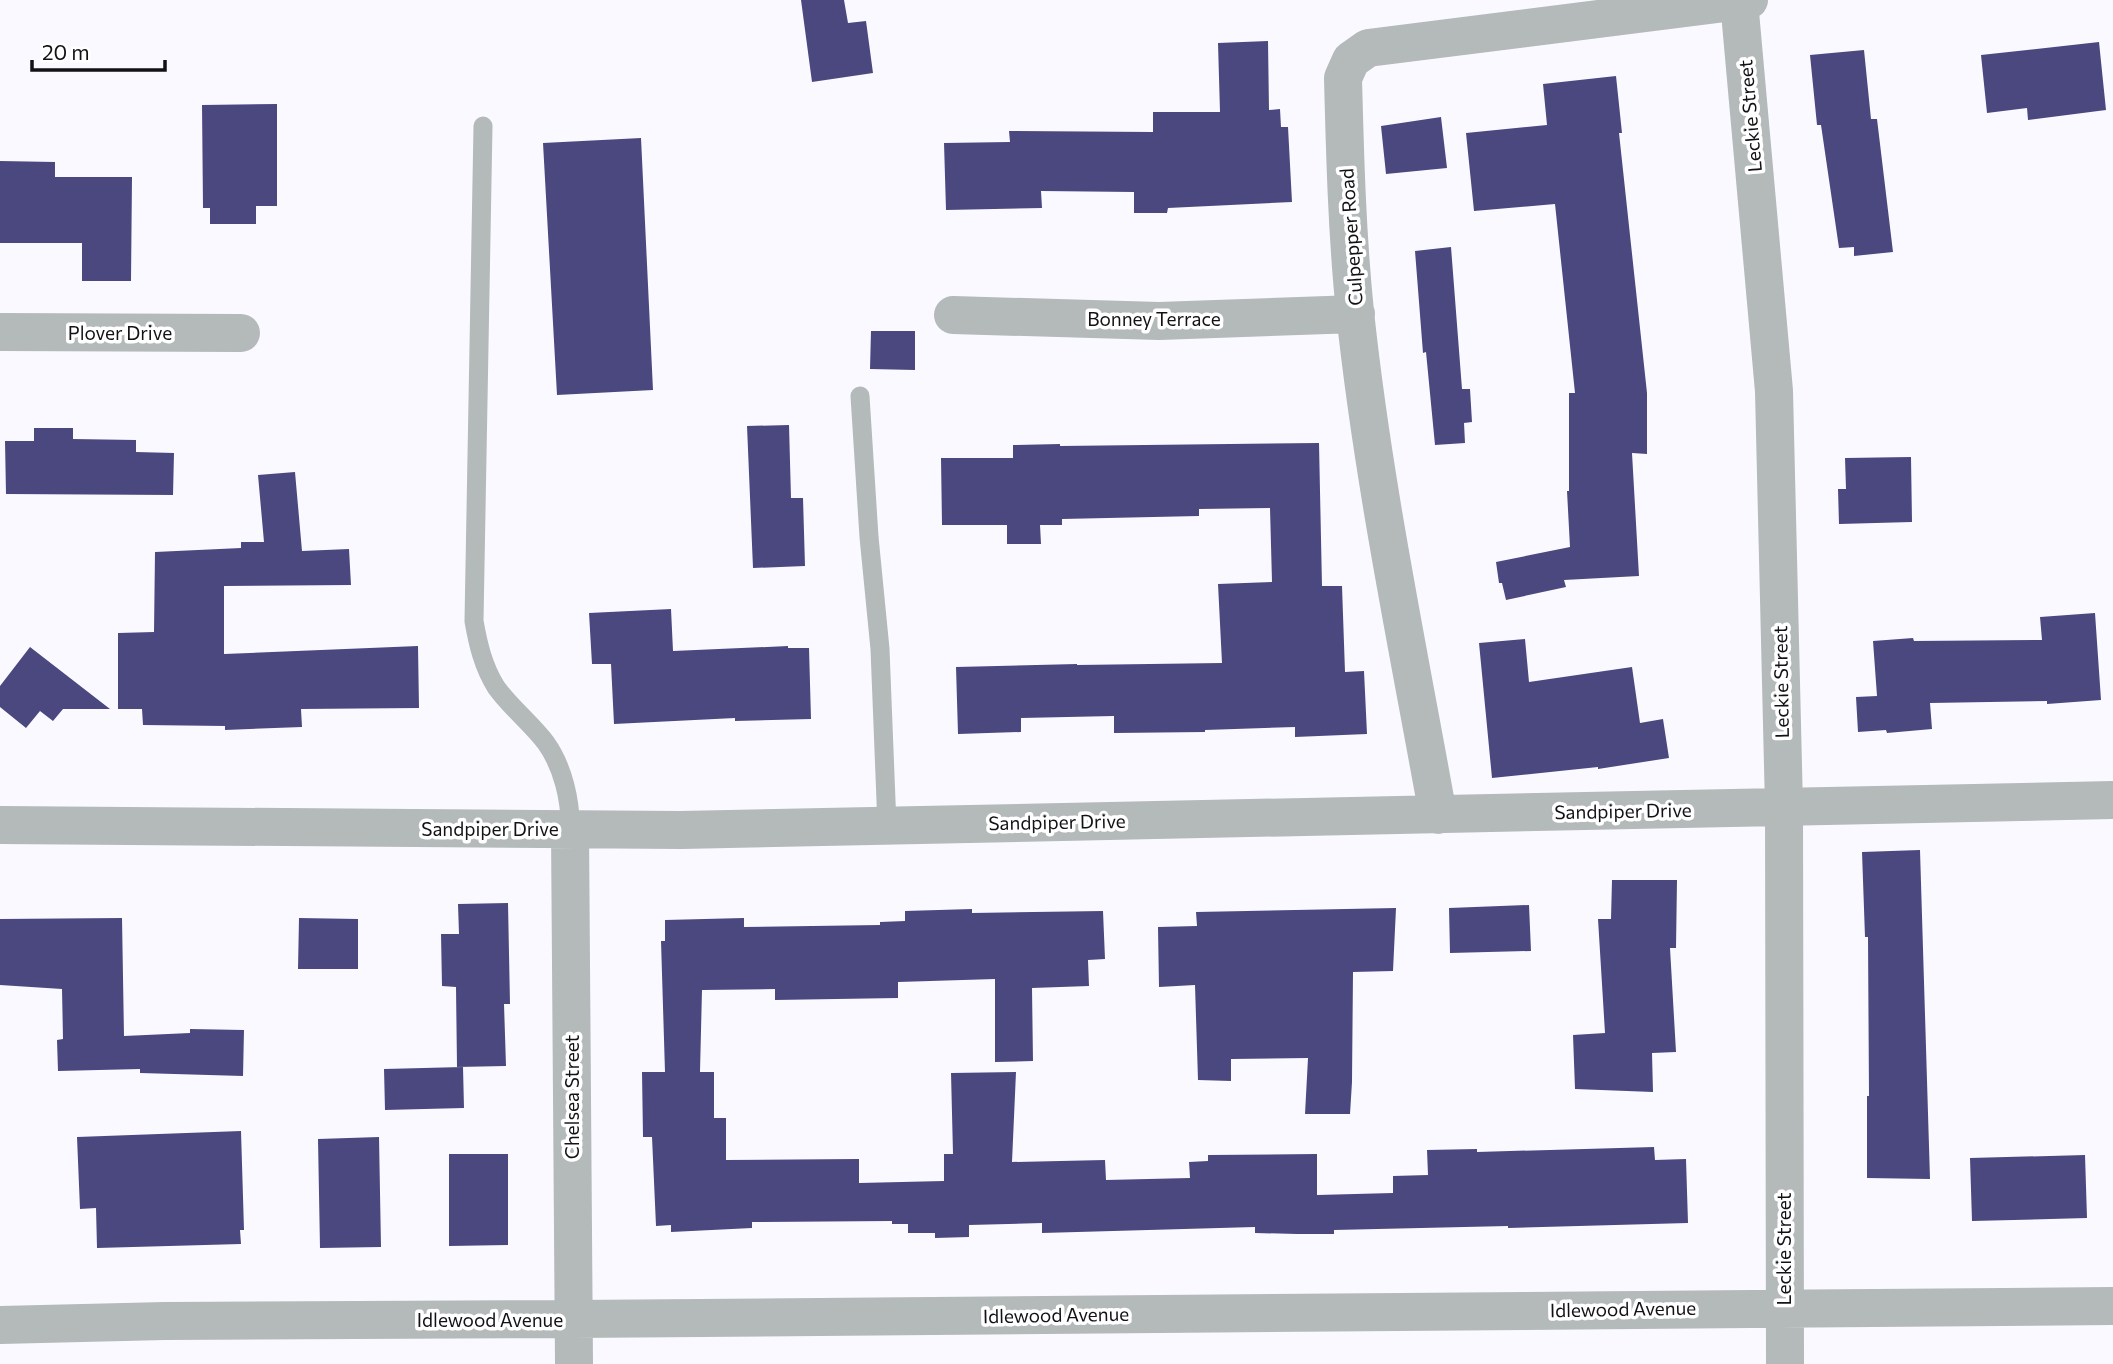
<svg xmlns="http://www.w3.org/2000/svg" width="2113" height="1364" font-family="Commissioner,sans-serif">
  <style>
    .building { fill: #4b4880 }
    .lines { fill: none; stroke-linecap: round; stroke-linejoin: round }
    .service { stroke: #b4b9b9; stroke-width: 19 }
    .minor { stroke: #b4b9b9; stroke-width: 38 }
    .labels { text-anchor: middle; stroke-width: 7; stroke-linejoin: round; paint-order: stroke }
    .street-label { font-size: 19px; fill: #121215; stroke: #fff }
  </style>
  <rect width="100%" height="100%" fill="#faf9ff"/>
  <!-- building -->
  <path class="building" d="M 801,0 L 844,0 L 848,23 L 866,21 L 873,73 L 812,82 Z
    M 1268,41 L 1269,110 L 1280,109 L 1281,127 L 1288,127 L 1292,202 L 1168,208 L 1167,213 L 1134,213 L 1134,192 L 1041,191 L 1042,208 L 946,210 L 944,143 L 1010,142 L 1009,131 L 1153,132 L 1153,112 L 1220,112 L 1218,43 Z
    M 2099,42 L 2106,110 L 2028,120 L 2027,108 L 1987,113 L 1981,55 Z
    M 1864,50 L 1871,119 L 1877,119 L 1893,252 L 1854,256 L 1854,247 L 1839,248 L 1821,125 L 1817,125 L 1810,55 Z
    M 1616,76 L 1622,133 L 1619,133 L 1647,393 L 1647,454 L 1632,453 L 1639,576 L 1564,580 L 1566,587 L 1506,600 L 1502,583 L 1499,583 L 1496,562 L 1570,547 L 1567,491 L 1569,491 L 1569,393 L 1575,393 L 1555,204 L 1474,211 L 1466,133 L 1547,125 L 1543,84 Z
    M 277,104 L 277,206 L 256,206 L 256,224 L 210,224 L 210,208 L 203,208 L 202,105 Z
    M 1441,117 L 1447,168 L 1386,174 L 1381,126 Z
    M 641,138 L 653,390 L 557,395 L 543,143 Z
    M 0,161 L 55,162 L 55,177 L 132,177 L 131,281 L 82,281 L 82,243 L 0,243 Z
    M 1451,247 L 1462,389 L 1470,389 L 1472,422 L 1464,423 L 1465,443 L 1435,445 L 1426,352 L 1423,353 L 1415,251 Z
    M 871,331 L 915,331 L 915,370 L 870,369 Z
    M 789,425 L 791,498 L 803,498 L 805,566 L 753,568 L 747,426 Z
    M 34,428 L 73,428 L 73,439 L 136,440 L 136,452 L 174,453 L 173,495 L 6,494 L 5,441 L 34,441 Z
    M 1319,443 L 1322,586 L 1342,586 L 1345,672 L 1364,671 L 1367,734 L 1295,737 L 1295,727 L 1205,730 L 1205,732 L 1114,733 L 1114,716 L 1021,718 L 1021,732 L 958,734 L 956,667 L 1077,664 L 1077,665 L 1222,663 L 1218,584 L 1272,582 L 1270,508 L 1199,509 L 1199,516 L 1062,519 L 1062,525 L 1040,525 L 1041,544 L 1007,544 L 1007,525 L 942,525 L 941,458 L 1013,458 L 1013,445 L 1060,444 L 1060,446 Z
    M 1911,457 L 1912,522 L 1839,524 L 1838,489 L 1846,489 L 1845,458 Z
    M 295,472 L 302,551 L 349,549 L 351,585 L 224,586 L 224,654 L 418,646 L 419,708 L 301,709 L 302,727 L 225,730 L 225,726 L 143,725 L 142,709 L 118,709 L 118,633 L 154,632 L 155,552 L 241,548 L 241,542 L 264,542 L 258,475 Z
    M 671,609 L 673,651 L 788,646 L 788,648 L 809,648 L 811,719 L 735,721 L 735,718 L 614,724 L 611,664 L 592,664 L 589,613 Z
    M 2095,613 L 2101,700 L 2047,704 L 2047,701 L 1930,703 L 1932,729 L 1887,733 L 1886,730 L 1858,732 L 1856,697 L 1877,696 L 1873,641 L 1913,638 L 1914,641 L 2042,640 L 2040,617 Z
    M 1525,639 L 1529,682 L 1632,667 L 1640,723 L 1663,719 L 1669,758 L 1598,769 L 1598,767 L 1492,778 L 1479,643 Z
    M 30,647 L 110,709 L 63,709 L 53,721 L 40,711 L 26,728 L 0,707 L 0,686 Z
    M 1920,850 L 1930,1179 L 1867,1178 L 1867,1096 L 1869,1096 L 1868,937 L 1865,937 L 1862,852 Z
    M 1612,880 L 1677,880 L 1676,948 L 1670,948 L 1676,1052 L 1652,1053 L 1653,1092 L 1575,1089 L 1573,1035 L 1605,1033 L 1598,919 L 1611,919 Z
    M 508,903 L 510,1004 L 504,1004 L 506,1066 L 457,1067 L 456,987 L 442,986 L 441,934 L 459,934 L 458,904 Z
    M 1529,905 L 1531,951 L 1450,953 L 1449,908 Z
    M 1396,908 L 1393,971 L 1353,972 L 1352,1082 L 1350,1114 L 1305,1114 L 1308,1058 L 1231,1059 L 1231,1081 L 1198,1080 L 1195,985 L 1159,987 L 1158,927 L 1197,926 L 1196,912 Z
    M 972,909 L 972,913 L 1103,911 L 1105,959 L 1088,960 L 1089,986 L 1032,988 L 1033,1061 L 995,1062 L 995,979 L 898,982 L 898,998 L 775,1000 L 775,989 L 702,990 L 700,1072 L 714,1072 L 714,1118 L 726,1118 L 726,1160 L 859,1159 L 859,1183 L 944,1181 L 944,1154 L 953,1154 L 951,1073 L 1016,1072 L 1012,1162 L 1105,1160 L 1106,1180 L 1190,1178 L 1189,1162 L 1208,1161 L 1208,1155 L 1317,1154 L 1317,1195 L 1393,1193 L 1393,1176 L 1428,1175 L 1427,1150 L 1477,1149 L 1477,1152 L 1654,1147 L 1655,1160 L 1686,1159 L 1688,1223 L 1508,1228 L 1508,1226 L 1334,1230 L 1334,1234 L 1297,1234 L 1255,1233 L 1255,1227 L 1042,1233 L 1042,1223 L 969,1225 L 969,1237 L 935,1238 L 935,1233 L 908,1233 L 908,1224 L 892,1224 L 892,1221 L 752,1222 L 752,1228 L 671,1232 L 671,1225 L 656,1226 L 652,1137 L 643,1137 L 642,1072 L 665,1072 L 661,941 L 665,941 L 665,920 L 744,918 L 744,927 L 880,925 L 880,922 L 905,921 L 905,911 Z
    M 122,918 L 124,1036 L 190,1033 L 190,1029 L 244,1030 L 243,1076 L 140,1073 L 140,1069 L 58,1071 L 57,1040 L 63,1039 L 62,989 L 0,985 L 0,919 Z
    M 299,918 L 358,919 L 358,969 L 298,969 Z
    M 463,1067 L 464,1108 L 385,1110 L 384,1069 Z
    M 241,1131 L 244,1230 L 240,1230 L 241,1244 L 97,1248 L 96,1208 L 80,1209 L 77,1137 Z
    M 379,1137 L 381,1247 L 320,1248 L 318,1139 Z
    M 449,1154 L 508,1154 L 508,1245 L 449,1246 Z
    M 2085,1155 L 2087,1218 L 1972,1221 L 1970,1158 Z"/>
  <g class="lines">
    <!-- service -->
    <path class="service" d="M 483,126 L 474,621 C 478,644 483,666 496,687 C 510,707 531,723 546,743 C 563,767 571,801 570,830
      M 860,396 L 869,537 L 880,649 L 887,826"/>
    <!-- minor -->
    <path class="minor" d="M 1739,1 L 1774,391 L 1784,807 L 1785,1364
      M 953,315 L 1159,321 L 1356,314
      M 0,332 L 241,333
      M 1438,815 C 1408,648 1373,481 1355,312 C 1347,234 1345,156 1343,78 L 1351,60 L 1368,48 L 1749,0
      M 0,825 L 681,830 L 2113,800
      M 570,830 L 574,1364
      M 0,1325 L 165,1321 L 573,1319 L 2113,1306"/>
  </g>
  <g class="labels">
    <!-- street labels -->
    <g class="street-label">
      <text transform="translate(1750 116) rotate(-95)" y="7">Leckie Street</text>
      <text transform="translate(1351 237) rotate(-94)" y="7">Culpepper Road</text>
      <text x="1154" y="326">Bonney Terrace</text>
      <text x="120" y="340">Plover Drive</text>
      <text transform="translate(1781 682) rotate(-91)" y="7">Leckie Street</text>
      <text transform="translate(1623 811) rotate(-1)" y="7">Sandpiper Drive</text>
      <text transform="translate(1057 822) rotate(-1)" y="7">Sandpiper Drive</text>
      <text x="490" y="836">Sandpiper Drive</text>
      <text transform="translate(572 1097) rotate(-90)" y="7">Chelsea Street</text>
      <text transform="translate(1784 1249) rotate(-90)" y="7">Leckie Street</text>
      <text transform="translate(1623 1309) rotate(-1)" y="7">Idlewood Avenue</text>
      <text transform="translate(1056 1315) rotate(-1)" y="7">Idlewood Avenue</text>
      <text x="490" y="1327">Idlewood Avenue</text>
    </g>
  </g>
  <!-- scale -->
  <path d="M32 60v10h133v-10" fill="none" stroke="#121215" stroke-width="3.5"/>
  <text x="42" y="60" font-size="21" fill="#121215" stroke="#ffffff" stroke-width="5" paint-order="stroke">20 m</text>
</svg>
